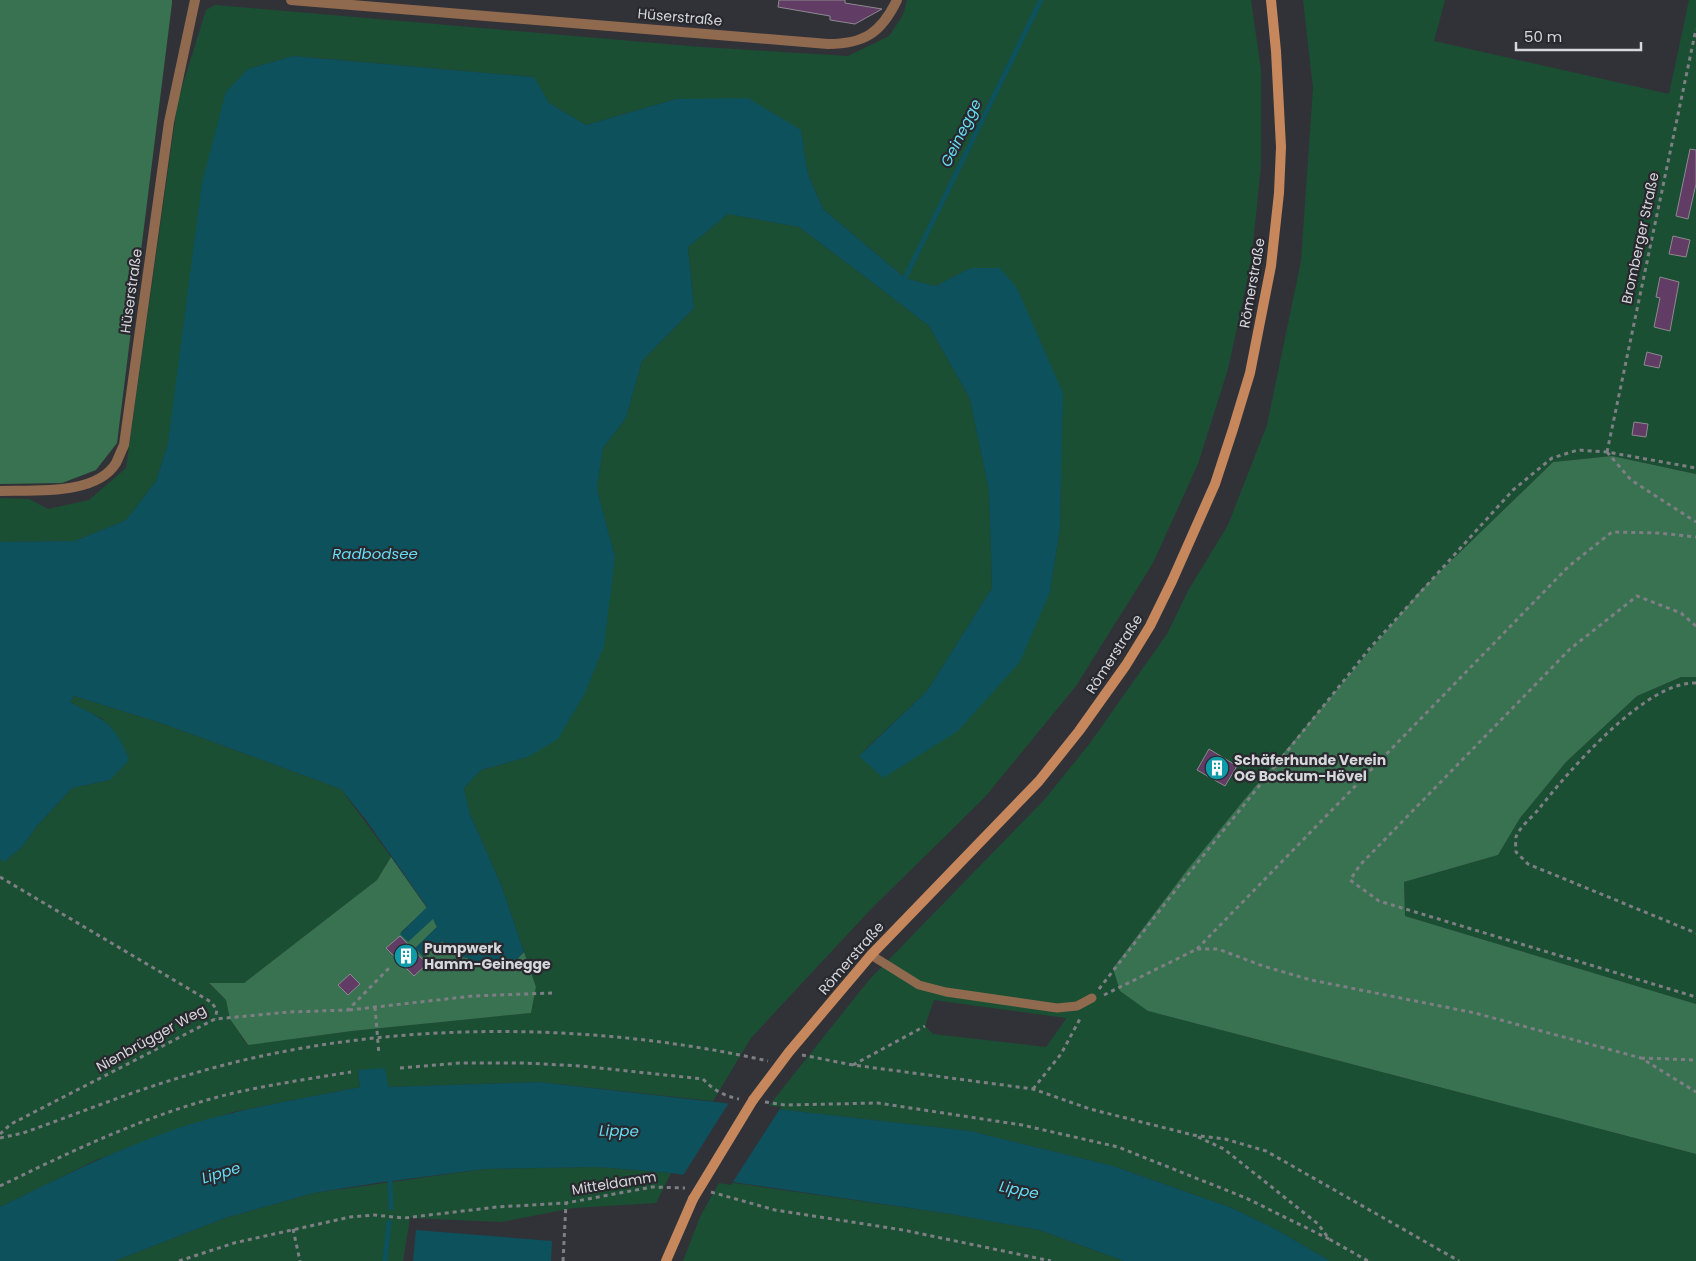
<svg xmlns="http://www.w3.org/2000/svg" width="1696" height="1261" font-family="Poppins,sans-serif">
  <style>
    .green { fill: #1b4f33; fill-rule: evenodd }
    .forest { fill: #387251 }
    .water { fill: #0d515c }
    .pier { fill: #313238 }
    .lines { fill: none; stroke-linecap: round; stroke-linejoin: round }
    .stream { stroke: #0d515c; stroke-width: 5 }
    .building { fill: #613c65; stroke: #8e898f }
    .path { stroke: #7e7f84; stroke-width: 3; stroke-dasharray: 4 4; stroke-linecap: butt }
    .service { stroke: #906a4f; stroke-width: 9 }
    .minor { stroke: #906a4f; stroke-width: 10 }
    .secondary { stroke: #c5875b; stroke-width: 10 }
    .secondary-bridge { stroke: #c5875b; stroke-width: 10 }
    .labels { text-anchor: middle; stroke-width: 4.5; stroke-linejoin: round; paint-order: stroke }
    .street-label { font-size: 14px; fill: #d6d7da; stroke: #28282e }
    .poi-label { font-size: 14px; font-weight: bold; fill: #d6d7da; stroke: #28282e; text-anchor: start }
    .water-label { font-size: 15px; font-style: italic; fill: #64dcf1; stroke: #28282e }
  </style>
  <rect width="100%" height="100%" fill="#313238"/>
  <!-- green -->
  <path class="green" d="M 907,0 L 1251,0 L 1261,70 L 1261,166 L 1251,263 L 1228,369 L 1198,464 L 1153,563 L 1076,686 L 985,797 L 871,909 L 751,1038 L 713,1101 L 539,1082 L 388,1087 L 358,1070 L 360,1087 L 233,1112 L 96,1160 L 0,1207 L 0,859 L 5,861 L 22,847 L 37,826 L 72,788 L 110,780 L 103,719 L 70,702 L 74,696 L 161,723 L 341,789 L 391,857 L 377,880 L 244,983 L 209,984 L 226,1000 L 230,1019 L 247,1045 L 352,1031 L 531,1013 L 536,987 L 502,887 L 470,814 L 464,788 L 481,770 L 528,757 L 615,557 L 597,489 L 603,448 L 626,418 L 642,361 L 694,308 L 688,247 L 728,214 L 799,227 L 860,273 L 929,326 L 970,399 L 989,491 L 992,588 L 927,691 L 859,755 L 1050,592 L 1060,528 L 1061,469 L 1032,326 L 1017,288 L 971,268 L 935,286 L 905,278 L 823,209 L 808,174 L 801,130 L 676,99 L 586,125 L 549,103 L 533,77 L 293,56 L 248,69 L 168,443 L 156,481 L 126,520 L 75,541 L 0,542 L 0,498 L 29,499 L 48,509 L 89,500 L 126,468 L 178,100 L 206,10 L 215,5 L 701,47 L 848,56 L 889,36 L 903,15 Z
    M 1303,0 L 1445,0 L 1434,41 L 1669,94 L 1689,0 L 1696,0 L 1696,474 L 1612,456 L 1553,462 L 1420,591 L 1243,801 L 1187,870 L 1113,968 L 1148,1011 L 1696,1154 L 1696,1261 L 1330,1261 L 1277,1230 L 1232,1208 L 1113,1166 L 970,1131 L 767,1108 L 869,980 L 1045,799 L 1090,743 L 1167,634 L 1189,589 L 1228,525 L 1267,425 L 1301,261 L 1313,88 ZM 934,1000 L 1066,1018 L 1066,1019 L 1046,1047 L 933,1034 L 925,1026 Z
    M 1681,677 L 1696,677 L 1696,1004 L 1405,916 L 1404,882 L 1498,855 L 1520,818 L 1566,762 L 1637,696 Z
    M 597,1167 L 671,1173 L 656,1203 L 573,1208 L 501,1222 L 410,1218 L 403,1261 L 115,1261 L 225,1218 L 314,1193 L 484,1169 Z
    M 720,1181 L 951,1214 L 1039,1230 L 1124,1261 L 683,1261 L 700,1217 Z"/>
  <!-- forest -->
  <path class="forest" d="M 0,0 L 172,0 L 172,3 L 117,443 L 96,470 L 62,483 L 0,484 Z
    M 1612,456 L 1696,474 L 1696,677 L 1681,677 L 1637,696 L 1566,762 L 1520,818 L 1498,855 L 1404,882 L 1405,916 L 1696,1004 L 1696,1154 L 1148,1011 L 1120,991 L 1113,968 L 1187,870 L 1243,801 L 1420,591 L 1553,462 Z
    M 391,857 L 427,908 L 400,933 L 433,918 L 437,927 L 416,948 L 423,957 L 442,941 L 461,957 L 515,961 L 524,952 L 536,987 L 531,1013 L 352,1031 L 248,1045 L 230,1019 L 226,1000 L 209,983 L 244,983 L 377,880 Z"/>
  <!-- water -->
  <path class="water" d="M 293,56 L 534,77 L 549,103 L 586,125 L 676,99 L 748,98 L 801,130 L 808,174 L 823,209 L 905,278 L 935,286 L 971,268 L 1000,268 L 1017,288 L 1063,393 L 1060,528 L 1050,592 L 1020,662 L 958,731 L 883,778 L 859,756 L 927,691 L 992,588 L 989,491 L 970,399 L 929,326 L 860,273 L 799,227 L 728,214 L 688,247 L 694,308 L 642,361 L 626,418 L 603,448 L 597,489 L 615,557 L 604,646 L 585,693 L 558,739 L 528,757 L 481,770 L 464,788 L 470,814 L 502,887 L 524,952 L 515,961 C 476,963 473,966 442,941 L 424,957 L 415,948 L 437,927 L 433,919 L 408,942 L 400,934 L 427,907 L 366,820 L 341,789 L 161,723 L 74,696 L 70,702 C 104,720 115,722 129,760 L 110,780 L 72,788 L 37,826 L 22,847 L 4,862 L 0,859 L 0,542 L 75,541 L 126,520 L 156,481 L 168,443 L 202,183 L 226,92 L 248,69 Z
    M 385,1068 L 388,1087 L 539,1082 L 970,1131 L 1113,1166 L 1232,1208 L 1277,1230 L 1330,1261 L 1124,1261 L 1039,1230 L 951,1214 L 671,1173 L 597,1167 L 484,1169 L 376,1183 L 314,1193 L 225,1218 L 115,1261 L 0,1261 L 0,1207 C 55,1180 109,1153 167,1132 C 229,1110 296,1100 360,1087 L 358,1070 Z
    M 416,1230 L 552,1241 L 551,1261 L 413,1261 Z"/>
  <!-- pier -->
  <path class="pier" d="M 730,1101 L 781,1107 L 731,1185 L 682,1177 Z"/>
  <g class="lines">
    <!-- stream -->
    <path class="stream" d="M 905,278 L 1041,0
      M 390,1176 L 391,1208
      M 385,1261 L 389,1222"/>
  </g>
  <!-- building -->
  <path class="building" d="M 779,0 L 845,0 L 845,3 L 882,9 L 855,24 L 830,20 L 830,16 L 778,7 Z
    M 1690,149 L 1696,150 L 1696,184 L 1688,219 L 1676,216 Z
    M 1673,236 L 1690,240 L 1686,257 L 1669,254 Z
    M 1660,277 L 1679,282 L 1670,331 L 1654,327 L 1660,298 L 1656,297 Z
    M 1647,352 L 1662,356 L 1659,368 L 1644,365 Z
    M 1634,422 L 1648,424 L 1646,437 L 1632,435 Z
    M 1209,749 L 1237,766 L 1225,786 L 1197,770 Z
    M 400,936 L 427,964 L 414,976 L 386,948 Z
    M 350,974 L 360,984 L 348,995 L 338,985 Z"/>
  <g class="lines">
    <!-- path -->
    <path class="path" d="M 1607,452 L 1696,29
      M 1607,452 L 1631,480 L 1696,522
      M 1696,626 L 1681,613 L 1637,596 L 1570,649 L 1360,865 L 1350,880 L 1379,901 L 1696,997
      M 1696,683 C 1645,681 1568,772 1538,810 C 1532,817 1519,828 1516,837 C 1515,841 1516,848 1516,852 L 1528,864 L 1696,933
      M 0,877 L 211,1002 L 217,1010 L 215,1019
      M 1197,949 L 1569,566 L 1612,532 L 1659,533 L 1696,537
      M 1099,989 L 1178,887 L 1370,648 L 1513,490 L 1552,458 L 1578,450 L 1607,452 L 1696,468
      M 1104,995 L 1197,949 L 1218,949 L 1263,966 L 1311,980 L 1475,1013 L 1641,1058 L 1696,1092
      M 375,1007 L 379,1055
      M 349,1010 L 473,996 L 552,993
      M 802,1055 L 853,1065 L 1033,1089 L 1090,1109 L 1193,1135 L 1225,1139 L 1266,1151 L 1459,1261
      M 1641,1058 L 1696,1060
      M 853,1065 L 925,1026
      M 400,1068 L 460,1063 L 524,1063 L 581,1066 L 703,1079 C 713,1090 724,1096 739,1099
      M 1033,1089 L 1061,1054 L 1081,1017
      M 765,1102 L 785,1105 L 878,1103 L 1022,1125 L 1118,1147 L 1246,1198 L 1329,1239
      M 0,1134 L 11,1124 L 215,1019 L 289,1012 L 348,1010 L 390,967
      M 1198,1137 L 1224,1149 L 1318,1224 L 1329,1239 L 1368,1261
      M 0,1138 L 23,1133 C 77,1114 130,1092 185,1076 C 367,1020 582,1019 768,1061
      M 0,1186 C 76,1149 155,1111 238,1092 C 275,1084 313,1078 351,1072
      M 711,1192 L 775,1210 L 903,1230 L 1051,1261
      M 293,1229 L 300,1261
      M 179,1261 L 234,1243 L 350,1217 L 374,1215 L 404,1218 L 497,1207 L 566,1203 L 652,1187 L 685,1188
      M 563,1261 L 566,1203"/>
    <!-- service -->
    <path class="service" d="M 871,955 L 919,985 L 946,992 L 1057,1008 L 1077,1006 L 1092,998"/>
    <!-- minor -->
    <path class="minor" d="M 291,0 L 828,44 C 864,44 881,33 897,0
      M 0,491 C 33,490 96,496 116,463 C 119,457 121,451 124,445 L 169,122 L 195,0"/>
    <!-- secondary -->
    <path class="secondary" d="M 753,1100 L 789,1052 L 871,955 L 1039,781 L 1079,731 L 1126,665 L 1150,626 L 1172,581 L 1215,484 L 1233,429 L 1250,373 L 1271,266 L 1279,193 L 1281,147 L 1276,51 L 1271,0
      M 666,1261 L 693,1199"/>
    <!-- secondary-bridge -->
    <path class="secondary-bridge" d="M 693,1199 L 753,1100"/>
  </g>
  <!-- icons -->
  <defs>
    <g id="building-disc" transform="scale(1.25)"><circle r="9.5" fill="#0f9aa8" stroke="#28282e"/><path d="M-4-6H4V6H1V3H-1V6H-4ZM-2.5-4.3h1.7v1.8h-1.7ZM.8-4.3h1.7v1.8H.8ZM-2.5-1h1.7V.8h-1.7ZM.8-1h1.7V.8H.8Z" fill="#fff"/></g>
  </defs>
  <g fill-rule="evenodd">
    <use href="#building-disc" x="1217" y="768"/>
    <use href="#building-disc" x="406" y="956"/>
  </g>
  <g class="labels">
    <!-- street labels -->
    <g class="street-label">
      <text transform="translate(680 17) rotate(5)" y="5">Hüserstraße</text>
      <text transform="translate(1640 238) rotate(-78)" y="5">Bromberger Straße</text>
      <text transform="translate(1252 283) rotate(-80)" y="5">Römerstraße</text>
      <text transform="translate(131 291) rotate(-82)" y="5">Hüserstraße</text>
      <text transform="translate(1114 654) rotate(-57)" y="5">Römerstraße</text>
      <text transform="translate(851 958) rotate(-49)" y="5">Römerstraße</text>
      <text transform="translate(151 1038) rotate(-29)" y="5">Nienbrügger Weg</text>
      <text transform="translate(614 1183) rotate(-9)" y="5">Mitteldamm</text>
    </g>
    <!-- poi labels -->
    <g class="poi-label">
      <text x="1234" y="765">Schäferhunde Verein<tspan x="1234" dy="16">OG Bockum-Hövel</tspan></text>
      <text x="424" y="953">Pumpwerk<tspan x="424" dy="16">Hamm-Geinegge</tspan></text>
    </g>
    <!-- water labels -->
    <g class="water-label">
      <text transform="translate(961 133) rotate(-64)" y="5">Geinegge</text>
      <text x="375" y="559">Radbodsee</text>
      <text transform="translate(619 1131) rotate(1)" y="5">Lippe</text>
      <text transform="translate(221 1173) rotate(-17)" y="5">Lippe</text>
      <text transform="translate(1019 1190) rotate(11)" y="5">Lippe</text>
    </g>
  </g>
  <!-- scale -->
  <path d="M1516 42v8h125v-8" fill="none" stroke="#d6d7da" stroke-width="2.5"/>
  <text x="1524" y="42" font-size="15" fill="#d6d7da" stroke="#28282e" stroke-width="4" paint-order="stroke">50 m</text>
</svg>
